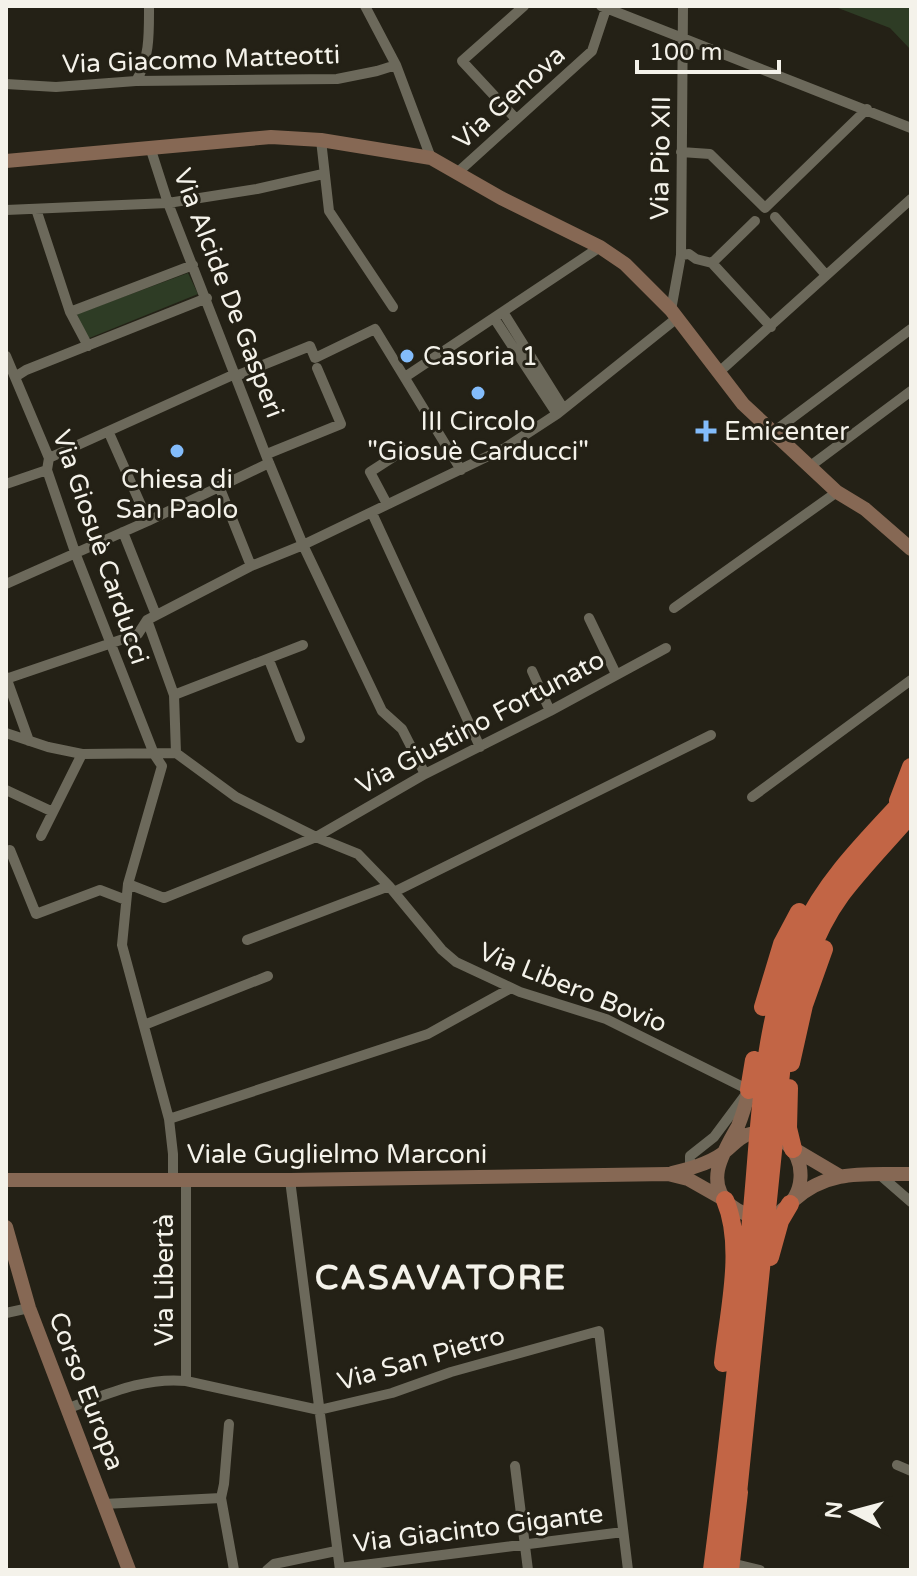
<svg xmlns="http://www.w3.org/2000/svg" width="917" height="1576" font-family="'Varela Round',sans-serif">
  <style>
    .green { fill: #2e3c25 }
    .lines { fill: none; stroke-linecap: round; stroke-linejoin: round }
    .street { stroke: #6c695b; stroke-width: 10 }
    .secondary { stroke: #866854; stroke-width: 14 }
    .highway { stroke: #c26545; stroke-width: 18 }
    .poi-dot { fill: #83bcfb; stroke: #242116; stroke-width: 3 }
    .labels { text-anchor: middle; stroke-width: 6; stroke-linejoin: round; paint-order: stroke }
    .street-label { font-size: 26px; fill: #f4f2ea; stroke: #242116 }
    .poi-label { font-size: 26px; fill: #f4f2ea; stroke: #242116; text-anchor: start }
    .district-label { font-size: 34px; font-weight: bold; letter-spacing: 2px; fill: #f4f2ea; stroke: #242116 }
  </style>
  <rect width="100%" height="100%" fill="#242116"/>
  <!-- green -->
  <path class="green" d="M 833,6 L 911,6 L 911,50 L 890,28 Z
    M 188,273 L 198,294 L 87,339 L 77,314 Z"/>
  <g class="lines">
    <!-- street -->
    <path class="street" d="M 365,6 L 396,65 L 431,158
      M 601,6 L 911,128
      M 136,81 C 150,59 149,32 149,6
      M 6,84 L 56,87 L 136,81 L 337,79 L 377,71 L 396,65
      M 516,119 L 462,61 L 524,6
      M 321,140 L 329,211 L 393,307
      M 150,147 L 168,203 L 269,463 L 303,545 L 382,711 L 402,729 L 425,774
      M 681,152 L 710,154 L 765,208 L 867,109
      M 457,173 L 592,51 L 607,6
      M 36,209 L 70,312 L 88,346
      M 6,210 L 168,203 L 257,189 L 323,174
      M 775,217 L 826,275
      M 681,255 L 689,254 L 696,259 L 712,263 L 771,327
      M 712,263 L 755,221
      M 671,310 L 681,255 L 683,6
      M 70,312 L 193,265
      M 503,312 L 563,408
      M 494,318 L 557,414
      M 6,356 L 49,458 L 47,470 L 76,555 L 154,754 L 162,766 L 128,884 L 122,945 L 169,1119 L 173,1154 L 173,1180
      M 718,373 L 911,199
      M 236,376 L 310,346 L 315,358 L 375,329 L 461,470
      M 15,377 L 26,370 L 207,298
      M 405,377 L 600,247
      M 109,433 L 148,521
      M 772,433 L 911,329
      M 267,454 L 341,424 L 317,368
      M 49,458 L 235,374
      M 809,467 L 911,391
      M 6,484 L 47,470
      M 219,486 L 251,566
      M 387,504 L 370,472 L 404,450
      M 372,513 L 480,747
      M 123,532 L 156,615
      M 6,584 L 148,521 L 269,463
      M 674,608 L 837,492
      M 589,618 L 616,674
      M 147,620 L 174,695 L 176,753
      M 269,660 L 300,738
      M 532,671 L 550,711
      M 6,677 L 29,741
      M 6,679 L 138,634 L 147,620 L 251,566 L 303,545 L 505,448 L 557,414 L 677,318
      M 174,695 L 303,645
      M 6,733 L 48,747 L 82,754 L 176,753 L 236,797 L 316,837 L 358,854 L 389,886 L 442,950 L 456,962 L 520,992 L 606,1019 L 749,1090 L 714,1137 L 690,1156 L 690,1168
      M 6,790 L 53,812
      M 752,797 L 911,680
      M 41,836 L 82,754
      M 10,850 L 36,914 L 100,890 L 126,900
      M 128,884 L 164,898 L 316,837 L 425,774 L 550,711 L 666,648
      M 394,892 L 711,735
      M 247,940 L 389,886
      M 144,1025 L 268,976
      M 169,1119 L 428,1034 L 511,988
      M 880,1175 L 911,1202
      M 290,1180 L 340,1570
      M 6,1313 L 29,1308
      M 186,1381 L 186,1180
      M 69,1408 C 108,1394 144,1377 186,1381 L 319,1410 L 392,1393 L 451,1372 L 599,1331 L 628,1570
      M 229,1424 L 224,1484 L 221,1498 L 234,1570
      M 897,1465 L 911,1471
      M 515,1466 L 528,1570
      M 104,1504 L 221,1498
      M 731,1563 L 760,1570
      M 340,1568 L 623,1532
      M 267,1570 L 274,1564 L 336,1551"/>
    <!-- secondary -->
    <path class="secondary" d="M 6,161 L 271,137 L 321,140 L 431,158 L 501,198 L 600,247 L 625,264 L 671,310 L 743,404 L 837,492 L 865,509 L 911,549
      M 749,1090 C 746,1103 743,1114 738,1126 C 725,1150 703,1181 730,1205 C 739,1212 747,1216 758,1216
      M 794,1149 L 838,1175
      M 672,1173 C 688,1169 708,1164 722,1154 C 740,1140 742,1130 768,1134
      M 6,1180 L 290,1180 L 668,1174 L 688,1179 L 725,1200
      M 794,1200 C 830,1168 867,1175 911,1174
      M 782,1210 C 805,1195 807,1161 786,1143
      M 6,1227 L 29,1308 L 129,1570"/>
    <!-- highway -->
    <path class="highway" d="M 898,801 L 911,767
      M 763,1007 L 782,944 L 799,912
      M 791,1063 L 804,1005 L 824,949
      M 789,1088 L 788,1128 L 793,1149
      M 749,1090 L 754,1060
      M 770,1257 L 780,1221 L 790,1204
      M 723,1363 C 728,1314 745,1247 725,1200
      M 737,1503 L 785,1034 C 798,986 811,936 841,895 C 862,867 888,841 911,814
      M 712,1570 C 727,1454 740,1337 751,1220 C 761,1121 760,1022 803,930 C 827,877 873,834 911,792
      M 730,1570 L 739,1492"/>
  </g>
  <!-- markers -->
  <g class="poi-dot">
    <circle cx="407" cy="356" r="8"/>
    <circle cx="478" cy="393" r="8"/>
    <path d="M702 419h8v8h8v8h-8v8h-8v-8h-8v-8h8z"/>
    <circle cx="177" cy="451" r="8"/>
  </g>
  <g class="labels">
    <!-- street labels -->
    <g class="street-label">
      <text transform="translate(201 59) rotate(-2)" y="9">Via Giacomo Matteotti</text>
      <text transform="translate(509 97) rotate(-42)" y="9">Via Genova</text>
      <text transform="translate(660 158) rotate(-89)" y="9">Via Pio XII</text>
      <text transform="translate(229 293) rotate(69)" y="9">Via Alcide De Gasperi</text>
      <text transform="translate(101 547) rotate(71)" y="9">Via Giosuè Carducci</text>
      <text transform="translate(480 722) rotate(-28)" y="9">Via Giustino Fortunato</text>
      <text transform="translate(573 987) rotate(22)" y="9">Via Libero Bovio</text>
      <text x="337" y="1163">Viale Guglielmo Marconi</text>
      <text transform="translate(164 1280) rotate(-90)" y="9">Via Libertà</text>
      <text transform="translate(421 1358) rotate(-16)" y="9">Via San Pietro</text>
      <text transform="translate(87 1391) rotate(69)" y="9">Corso Europa</text>
      <text transform="translate(478 1528) rotate(-7)" y="9">Via Giacinto Gigante</text>
    </g>
    <!-- poi labels -->
    <g class="poi-label">
      <text x="423" y="365">Casoria 1</text>
      <text x="478" y="430" text-anchor="middle">III Circolo<tspan x="478" dy="30">"Giosuè Carducci"</tspan></text>
      <text x="724" y="440">Emicenter</text>
      <text x="177" y="488" text-anchor="middle">Chiesa di<tspan x="177" dy="30">San Paolo</tspan></text>
    </g>
    <!-- district labels -->
    <g class="district-label">
      <text x="441" y="1289">CASAVATORE</text>
    </g>
  </g>
  <!-- border -->
  <rect width="917" height="1576" fill="none" stroke="#f4f2ea" stroke-width="16"/>
  <!-- north arrow -->
  <g transform="translate(853 1512) rotate(276)" stroke="#242116" stroke-width="6" paint-order="stroke">
  <path d="M0-6L14 30L0 20L-14 30Z" fill="#f4f2ea"/>
  <text y="-12" font-size="22" font-weight="bold" text-anchor="middle" fill="#f4f2ea">N</text>
  </g>
  <!-- scale -->
  <path d="M637 60v12h142v-12" fill="none" stroke="#f4f2ea" stroke-width="4"/>
  <text x="649" y="60" font-size="24" fill="#f4f2ea" stroke="#242116" stroke-width="6" paint-order="stroke">100 m</text>
</svg>
